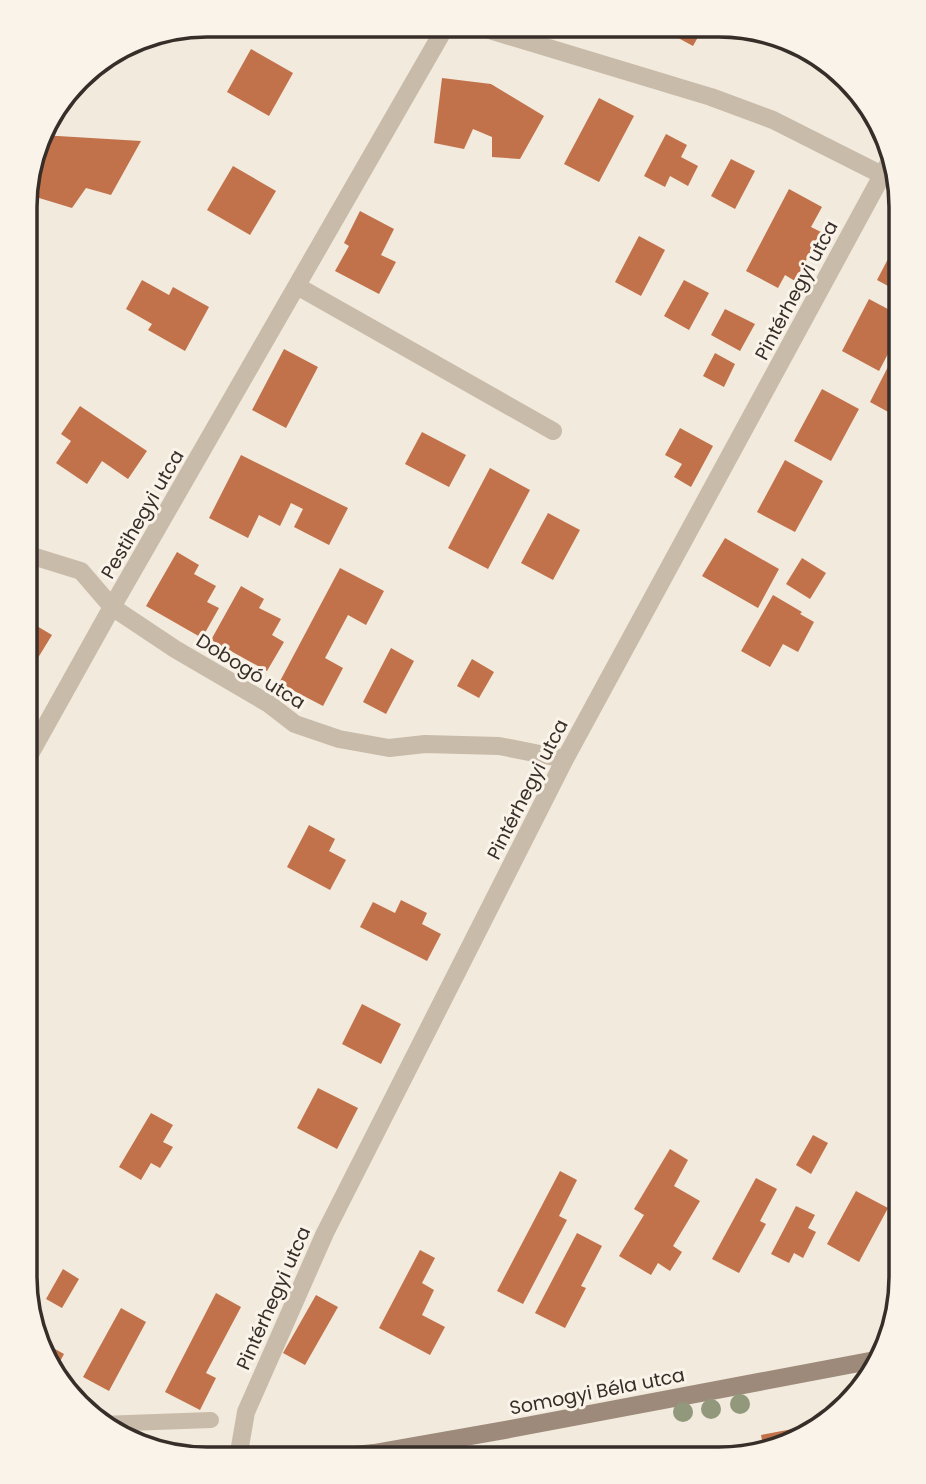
<svg xmlns="http://www.w3.org/2000/svg" width="926" height="1484" font-family="Poppins,sans-serif">
  <style>
    .building { fill: #c2724a }
    .lines { fill: none; stroke-linecap: round; stroke-linejoin: round }
    .service { stroke: #c9bba9; stroke-width: 16 }
    .minor { stroke: #c9bba9; stroke-width: 18 }
    .secondary { stroke: #9d8a7a; stroke-width: 18 }
    .tree { fill: #91987c }
    .labels { text-anchor: middle; stroke-width: 6; stroke-linejoin: round; paint-order: stroke }
    .street-label { font-size: 19px; fill: #372e29; stroke: #f9f3e9 }
    .rim { fill: none; stroke: #372e29; stroke-width: 3.5 }
  </style>
  <rect width="100%" height="100%" fill="#f1eadd"/>
  <!-- building -->
  <path class="building" d="M 658,27 L 702,28 L 703,28 L 693,46 Z
    M 251,49 L 293,73 L 269,116 L 227,92 Z
    M 442,78 L 491,84 L 544,116 L 520,159 L 492,157 L 492,137 L 473,129 L 464,149 L 434,143 Z
    M 599,98 L 634,116 L 599,182 L 564,164 Z
    M 666,134 L 687,145 L 681,157 L 698,166 L 688,186 L 670,176 L 665,187 L 644,176 Z
    M 41,135 L 141,141 L 111,195 L 86,188 L 72,208 L 26,194 L 34,171 L 30,171 Z
    M 731,159 L 755,171 L 735,209 L 711,196 Z
    M 233,166 L 276,191 L 250,235 L 207,210 Z
    M 789,189 L 822,207 L 811,227 L 821,232 L 795,281 L 785,275 L 778,288 L 746,271 Z
    M 360,211 L 394,229 L 381,255 L 396,262 L 379,294 L 335,271 L 349,246 L 344,243 Z
    M 901,234 L 901,293 L 877,280 Z
    M 639,236 L 665,250 L 641,296 L 615,282 Z
    M 142,280 L 169,295 L 173,287 L 209,307 L 185,351 L 148,330 L 152,324 L 126,309 Z
    M 684,280 L 709,293 L 689,330 L 664,316 Z
    M 869,299 L 901,316 L 901,329 L 879,371 L 842,351 Z
    M 725,309 L 755,324 L 740,351 L 711,335 Z
    M 284,349 L 318,367 L 286,428 L 252,410 Z
    M 715,353 L 735,364 L 724,387 L 703,376 Z
    M 893,357 L 901,362 L 901,419 L 870,402 Z
    M 822,389 L 859,409 L 831,461 L 794,441 Z
    M 80,406 L 147,451 L 128,479 L 102,461 L 87,484 L 56,463 L 71,441 L 61,434 Z
    M 680,428 L 713,446 L 691,487 L 674,477 L 682,464 L 665,455 Z
    M 422,432 L 466,455 L 449,487 L 405,464 Z
    M 241,455 L 348,508 L 329,545 L 294,527 L 303,509 L 291,503 L 280,526 L 259,515 L 248,538 L 209,518 Z
    M 785,460 L 823,481 L 795,532 L 757,512 Z
    M 490,468 L 530,490 L 488,569 L 448,548 Z
    M 548,513 L 580,530 L 553,580 L 521,563 Z
    M 725,538 L 779,569 L 758,608 L 702,576 Z
    M 177,552 L 199,565 L 194,574 L 216,586 L 207,602 L 219,608 L 202,638 L 146,606 Z
    M 802,558 L 826,573 L 810,599 L 786,584 Z
    M 340,568 L 384,591 L 366,625 L 348,615 L 325,658 L 343,668 L 323,706 L 279,683 Z
    M 241,586 L 264,599 L 259,608 L 281,619 L 272,635 L 284,642 L 267,671 L 211,640 Z
    M 773,595 L 802,612 L 800,614 L 814,622 L 798,652 L 783,644 L 770,667 L 741,651 Z
    M 25,619 L 52,635 L 25,679 Z
    M 391,648 L 414,661 L 386,714 L 363,702 Z
    M 472,659 L 494,672 L 479,698 L 457,686 Z
    M 309,825 L 335,839 L 329,851 L 346,860 L 330,890 L 287,867 Z
    M 401,900 L 427,913 L 422,924 L 441,934 L 427,961 L 360,927 L 373,902 L 395,913 Z
    M 362,1004 L 401,1024 L 381,1064 L 342,1044 Z
    M 318,1088 L 358,1108 L 337,1149 L 297,1128 Z
    M 151,1113 L 173,1125 L 163,1142 L 173,1147 L 160,1168 L 151,1163 L 141,1180 L 119,1167 Z
    M 813,1135 L 828,1143 L 811,1174 L 796,1165 Z
    M 670,1149 L 688,1160 L 674,1186 L 700,1201 L 673,1246 L 682,1252 L 670,1271 L 658,1263 L 651,1275 L 619,1256 L 644,1215 L 634,1209 Z
    M 560,1171 L 577,1180 L 559,1216 L 567,1220 L 523,1304 L 497,1291 Z
    M 756,1178 L 777,1189 L 760,1221 L 766,1224 L 739,1273 L 712,1259 Z
    M 856,1191 L 888,1208 L 859,1262 L 827,1244 Z
    M 796,1206 L 815,1215 L 808,1228 L 816,1232 L 803,1258 L 794,1253 L 789,1263 L 771,1254 Z
    M 577,1233 L 602,1246 L 581,1286 L 586,1288 L 565,1328 L 535,1313 Z
    M 420,1250 L 435,1258 L 422,1283 L 434,1290 L 422,1315 L 445,1327 L 430,1355 L 379,1328 Z
    M 63,1269 L 79,1279 L 62,1308 L 46,1299 Z
    M 216,1293 L 241,1307 L 206,1373 L 216,1378 L 200,1410 L 165,1392 Z
    M 316,1295 L 338,1307 L 305,1365 L 283,1353 Z
    M 121,1308 L 146,1322 L 109,1391 L 83,1377 Z
    M 37,1339 L 64,1354 L 56,1369 L 38,1346 Z
    M 803,1427 L 804,1433 L 788,1446 L 764,1451 L 761,1435 Z
    M 618,1446 L 620,1459 L 587,1459 L 585,1451 Z"/>
  <g class="lines">
    <!-- service -->
    <path class="service" d="M 101,1424 L 211,1420"/>
    <!-- minor -->
    <path class="minor" d="M 476,26 L 711,97 L 773,120 L 896,182
      M 297,286 L 553,431
      M 26,554 L 81,571 L 112,607 L 175,649 L 269,704 L 295,724 L 339,739 L 389,748 L 425,744 L 499,746 L 565,759
      M 25,763 L 112,607 L 446,26
      M 238,1458 L 246,1412 L 325,1233 L 565,759 L 892,157"/>
    <!-- secondary -->
    <path class="secondary" d="M 326,1458 L 374,1453 L 510,1429 L 875,1360"/>
  </g>
  <!-- trees -->
  <g class="tree">
    <circle cx="740" cy="1404" r="10"/>
    <circle cx="711" cy="1409" r="10"/>
    <circle cx="683" cy="1412" r="10"/>
  </g>
  <g class="labels">
    <!-- street labels -->
    <g class="street-label">
      <text transform="translate(796 290) rotate(-62)" y="7">Pintérhegyi utca</text>
      <text transform="translate(142 514) rotate(-60)" y="7">Pestihegyi utca</text>
      <text transform="translate(251 671) rotate(32)" y="7">Dobogó utca</text>
      <text transform="translate(527 789) rotate(-63)" y="7">Pintérhegyi utca</text>
      <text transform="translate(273 1298) rotate(-66)" y="7">Pintérhegyi utca</text>
      <text transform="translate(597 1391) rotate(-11)" y="7">Somogyi Béla utca</text>
    </g>
  </g>
  <!-- crop -->
  <path d="M0 0H926V1484H0ZM207 37H719A170 170 0 0 1 889 207V1277A170 170 0 0 1 719 1447H207A170 170 0 0 1 37 1277V207A170 170 0 0 1 207 37Z" fill="#f9f3e9" fill-rule="evenodd"/>
  <path class="rim" d="M207 37H719A170 170 0 0 1 889 207V1277A170 170 0 0 1 719 1447H207A170 170 0 0 1 37 1277V207A170 170 0 0 1 207 37Z"/>
</svg>
